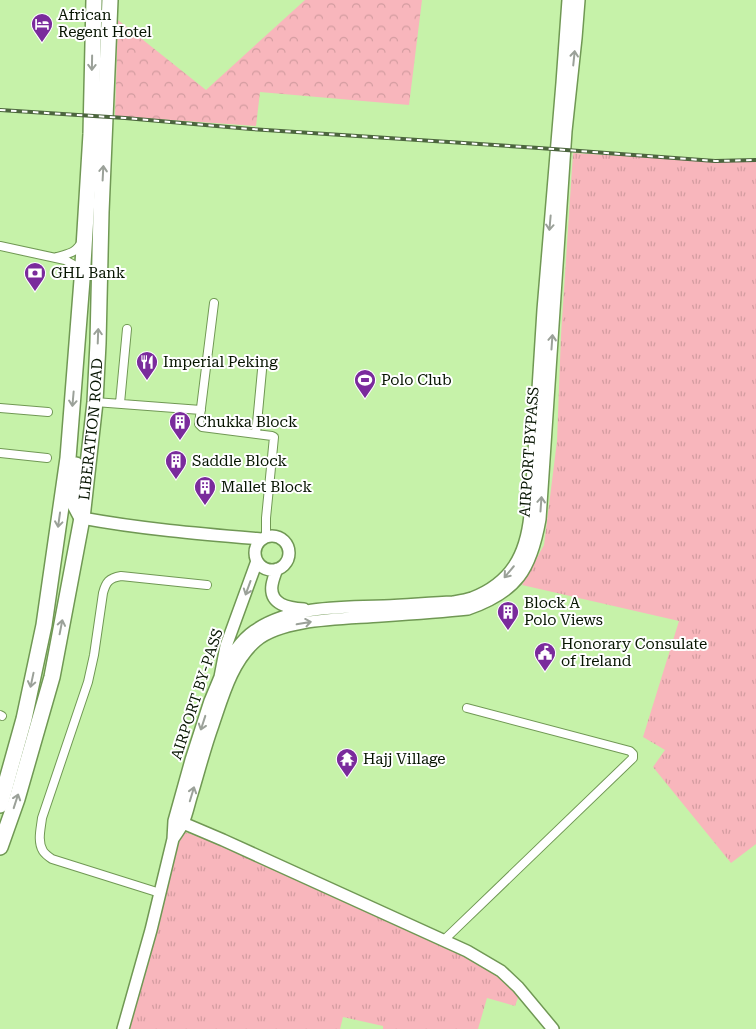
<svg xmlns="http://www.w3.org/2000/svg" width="756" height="1029" font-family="'Roboto Serif',serif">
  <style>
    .grass { fill: url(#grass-tufts) }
    .forest { fill: url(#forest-crowns) }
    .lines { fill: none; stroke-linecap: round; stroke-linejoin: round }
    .street-casing { stroke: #709854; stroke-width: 10 }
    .secondary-casing { stroke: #709854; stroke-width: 14 }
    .highway-casing { stroke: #709854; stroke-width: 18 }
    .street { stroke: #fff; stroke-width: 8 }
    .secondary { stroke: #fff; stroke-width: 11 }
    .highway { stroke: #fff; stroke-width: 15 }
    .rail-casing { stroke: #4c653e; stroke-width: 4 }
    .rail { stroke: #fff; stroke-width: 2; stroke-dasharray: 5.5; stroke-linecap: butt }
    .oneway { stroke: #9ba199 }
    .labels { text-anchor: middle; stroke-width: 4; stroke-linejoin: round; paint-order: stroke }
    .poi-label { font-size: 15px; fill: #061400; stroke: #fff; text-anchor: start }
    .street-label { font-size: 15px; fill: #061400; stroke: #fff }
  </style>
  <defs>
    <pattern id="grass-tufts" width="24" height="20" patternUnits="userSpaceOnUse" patternTransform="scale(1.25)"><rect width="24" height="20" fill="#f8b6bc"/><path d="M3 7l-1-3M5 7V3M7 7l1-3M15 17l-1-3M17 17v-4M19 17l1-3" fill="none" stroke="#d39ca0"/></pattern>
    <pattern id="forest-crowns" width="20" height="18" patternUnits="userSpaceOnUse" patternTransform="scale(1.25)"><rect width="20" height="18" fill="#f8b6bc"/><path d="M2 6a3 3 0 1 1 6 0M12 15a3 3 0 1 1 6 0" fill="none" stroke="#d39ca0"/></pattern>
  </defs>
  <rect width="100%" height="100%" fill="#c6f2a9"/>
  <!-- grass -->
  <path class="grass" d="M 573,153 L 675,159 L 756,160 L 756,844 L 731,863 L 653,767 L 665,750 L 643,737 L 679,621 L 522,585 L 544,545 L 557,441 L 561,335 Z
    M 182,831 L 289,868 L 405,922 L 504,978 L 519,995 L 515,1006 L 487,998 L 478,1029 L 383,1029 L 383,1026 L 343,1017 L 340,1029 L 130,1029 Z"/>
  <!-- forest -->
  <path class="forest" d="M 305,0 L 422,0 L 409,105 L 260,92 L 256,126 L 115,116 L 118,20 L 206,90 Z"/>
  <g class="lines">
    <!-- street casing -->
    <g class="street-casing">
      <path id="street" d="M 0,246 L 65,260 L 74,265 L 80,276
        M 57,257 C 70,253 74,254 82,242
        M 214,303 L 199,424 L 202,427 L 272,436 L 274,437 L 266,518 L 266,537
        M 95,402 L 201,410
        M 120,403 L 127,329
        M 0,408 L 48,412
        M 256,434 L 262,370
        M 0,453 L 47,458
        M 0,715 L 2,716
        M 160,893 L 52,859 C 49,857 45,854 43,851 C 37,841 41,828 42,818 L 88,682 L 94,655 L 103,593 C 106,582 109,578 121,576 L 207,585
        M 444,940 L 633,758 L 633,754 L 630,751 L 467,708"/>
    </g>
    <!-- secondary casing -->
    <g class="secondary-casing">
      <path id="secondary" d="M 82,518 C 141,529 202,534 261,539
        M255 553a17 17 0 1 1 34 0a17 17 0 1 1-34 0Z
        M 277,569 C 275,574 273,579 272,585 C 269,605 289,608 304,609
        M 220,677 C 228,660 238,642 254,631 C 290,606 342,607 384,606 C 407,605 430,603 453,602 C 459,601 466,600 472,598 C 511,583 526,555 530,515 L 543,310 L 562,83 L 568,0
        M 177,821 L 183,823 L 223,840 L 467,951 L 501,971 L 518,987 L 553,1029
        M 173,839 C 176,834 181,828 183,823 C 187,814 189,803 192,794 C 199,771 205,747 213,725 C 223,696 232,662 256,641 C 283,618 346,619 381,616 C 410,614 439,612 468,609 C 517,592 531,570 540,519 L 566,131 L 576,38 L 579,0
        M 123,1029 L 151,930 L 173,839 L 174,821 L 191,760 L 210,701 L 220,677 L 226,646 L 257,561"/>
    </g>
    <!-- highway casing -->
    <g class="highway-casing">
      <g id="highway">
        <path d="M 76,465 L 74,503 L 82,518"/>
        <path d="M 0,805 L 24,719 L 44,625 L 68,458 L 82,280 L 91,134 L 94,0"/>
        <path id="s1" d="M 0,847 L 17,799 L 52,677 L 82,518 L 95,402 L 98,343 L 101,212 L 110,0"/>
      </g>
    </g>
    <!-- street -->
    <use href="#street" class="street"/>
    <!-- secondary -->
    <use href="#secondary" class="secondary"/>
    <!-- highway -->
    <use href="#highway" class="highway"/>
    <!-- rail casing -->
    <g class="rail-casing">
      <path id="rail" d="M 0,110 L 125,118 L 251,129 L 539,148 L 715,161 L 756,160"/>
    </g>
    <!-- rail -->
    <use href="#rail" class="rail"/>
  </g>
  <!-- one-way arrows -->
  <defs><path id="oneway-shaft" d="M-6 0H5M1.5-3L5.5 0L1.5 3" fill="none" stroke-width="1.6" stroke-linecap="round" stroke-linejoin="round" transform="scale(1.25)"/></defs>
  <g class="oneway">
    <use href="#oneway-shaft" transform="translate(574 58) rotate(-84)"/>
    <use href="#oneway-shaft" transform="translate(92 63) rotate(91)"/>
    <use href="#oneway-shaft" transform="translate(103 173) rotate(-87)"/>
    <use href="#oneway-shaft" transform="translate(550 223) rotate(95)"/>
    <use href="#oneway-shaft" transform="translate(98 336) rotate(-88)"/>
    <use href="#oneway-shaft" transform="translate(552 342) rotate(-86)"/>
    <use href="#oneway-shaft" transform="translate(73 399) rotate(95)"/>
    <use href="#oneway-shaft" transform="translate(541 504) rotate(-86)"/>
    <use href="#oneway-shaft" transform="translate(59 520) rotate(98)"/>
    <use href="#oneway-shaft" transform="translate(509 572) rotate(130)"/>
    <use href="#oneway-shaft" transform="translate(248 588) rotate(110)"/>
    <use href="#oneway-shaft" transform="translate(304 623) rotate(-10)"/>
    <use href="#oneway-shaft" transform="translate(61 627) rotate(-79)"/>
    <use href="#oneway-shaft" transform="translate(32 680) rotate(102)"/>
    <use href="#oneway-shaft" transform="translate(203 723) rotate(108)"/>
    <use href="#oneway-shaft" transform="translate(192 794) rotate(-73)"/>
    <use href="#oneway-shaft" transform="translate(16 801) rotate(-72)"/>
  </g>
  <!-- icons -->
  <defs>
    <g id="hotel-pin" transform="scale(1.125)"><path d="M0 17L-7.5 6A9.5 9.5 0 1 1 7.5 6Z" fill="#7a2b9c" stroke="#fff"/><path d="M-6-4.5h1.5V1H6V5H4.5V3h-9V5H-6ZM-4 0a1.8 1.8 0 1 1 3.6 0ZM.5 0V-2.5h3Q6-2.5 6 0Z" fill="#fff"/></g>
    <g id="bank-pin" transform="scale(1.125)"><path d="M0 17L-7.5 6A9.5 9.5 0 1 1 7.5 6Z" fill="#7a2b9c" stroke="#fff"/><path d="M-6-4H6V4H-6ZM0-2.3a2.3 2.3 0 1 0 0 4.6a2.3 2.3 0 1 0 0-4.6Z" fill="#fff"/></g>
    <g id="restaurant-pin" transform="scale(1.125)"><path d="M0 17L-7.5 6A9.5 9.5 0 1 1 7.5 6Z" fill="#7a2b9c" stroke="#fff"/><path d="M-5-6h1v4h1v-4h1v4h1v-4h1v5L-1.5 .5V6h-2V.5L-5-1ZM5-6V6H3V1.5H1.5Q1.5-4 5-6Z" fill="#fff"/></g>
    <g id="stadium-pin" transform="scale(1.125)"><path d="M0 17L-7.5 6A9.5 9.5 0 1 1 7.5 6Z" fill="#7a2b9c" stroke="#fff"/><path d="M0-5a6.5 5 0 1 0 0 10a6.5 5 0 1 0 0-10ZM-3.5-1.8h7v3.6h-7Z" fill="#fff"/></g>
    <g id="building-pin" transform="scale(1.125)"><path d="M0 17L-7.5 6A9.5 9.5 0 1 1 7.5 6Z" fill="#7a2b9c" stroke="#fff"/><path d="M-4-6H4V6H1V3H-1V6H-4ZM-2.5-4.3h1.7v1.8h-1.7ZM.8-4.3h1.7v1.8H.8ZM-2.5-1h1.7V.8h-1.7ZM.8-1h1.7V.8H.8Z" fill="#fff"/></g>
    <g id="civic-pin" transform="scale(1.125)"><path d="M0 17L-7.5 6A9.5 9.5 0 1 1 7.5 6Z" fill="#7a2b9c" stroke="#fff"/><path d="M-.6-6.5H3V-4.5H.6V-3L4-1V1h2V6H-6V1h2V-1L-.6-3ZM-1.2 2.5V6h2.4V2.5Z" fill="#fff"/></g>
    <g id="temple-pin" transform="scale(1.125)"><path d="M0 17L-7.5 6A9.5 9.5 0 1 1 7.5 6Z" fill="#7a2b9c" stroke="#fff"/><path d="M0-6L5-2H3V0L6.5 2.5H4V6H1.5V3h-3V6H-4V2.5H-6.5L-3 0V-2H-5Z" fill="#fff"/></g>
  </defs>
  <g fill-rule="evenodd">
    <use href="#hotel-pin" x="42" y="24"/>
    <use href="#bank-pin" x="35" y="273"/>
    <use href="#restaurant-pin" x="147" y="362"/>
    <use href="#stadium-pin" x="365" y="380"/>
    <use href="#building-pin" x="180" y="422"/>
    <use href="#building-pin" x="176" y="461"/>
    <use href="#building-pin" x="205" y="487"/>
    <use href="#building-pin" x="508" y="612"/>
    <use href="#civic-pin" x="545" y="653"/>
    <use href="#temple-pin" x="347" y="759"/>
  </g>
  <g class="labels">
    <!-- poi labels -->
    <g class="poi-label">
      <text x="58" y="20">African<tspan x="58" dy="17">Regent Hotel</tspan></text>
      <text x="51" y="278">GHL Bank</text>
      <text x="163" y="367">Imperial Peking</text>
      <text x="381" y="385">Polo Club</text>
      <text x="196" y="427">Chukka Block</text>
      <text x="192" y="466">Saddle Block</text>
      <text x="221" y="492">Mallet Block</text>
      <text x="524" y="608">Block A<tspan x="524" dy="17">Polo Views</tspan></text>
      <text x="561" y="649">Honorary Consulate<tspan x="561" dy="17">of Ireland</tspan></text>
      <text x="363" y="764">Hajj Village</text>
    </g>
    <!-- street labels -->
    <g class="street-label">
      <text dy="5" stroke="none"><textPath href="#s1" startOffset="429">LIBERATION ROAD</textPath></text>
      <text transform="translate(529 452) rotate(-86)" y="5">AIRPORT BYPASS</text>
      <text transform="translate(197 694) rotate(-72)" y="5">AIRPORT BY-PASS</text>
    </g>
  </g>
</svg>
